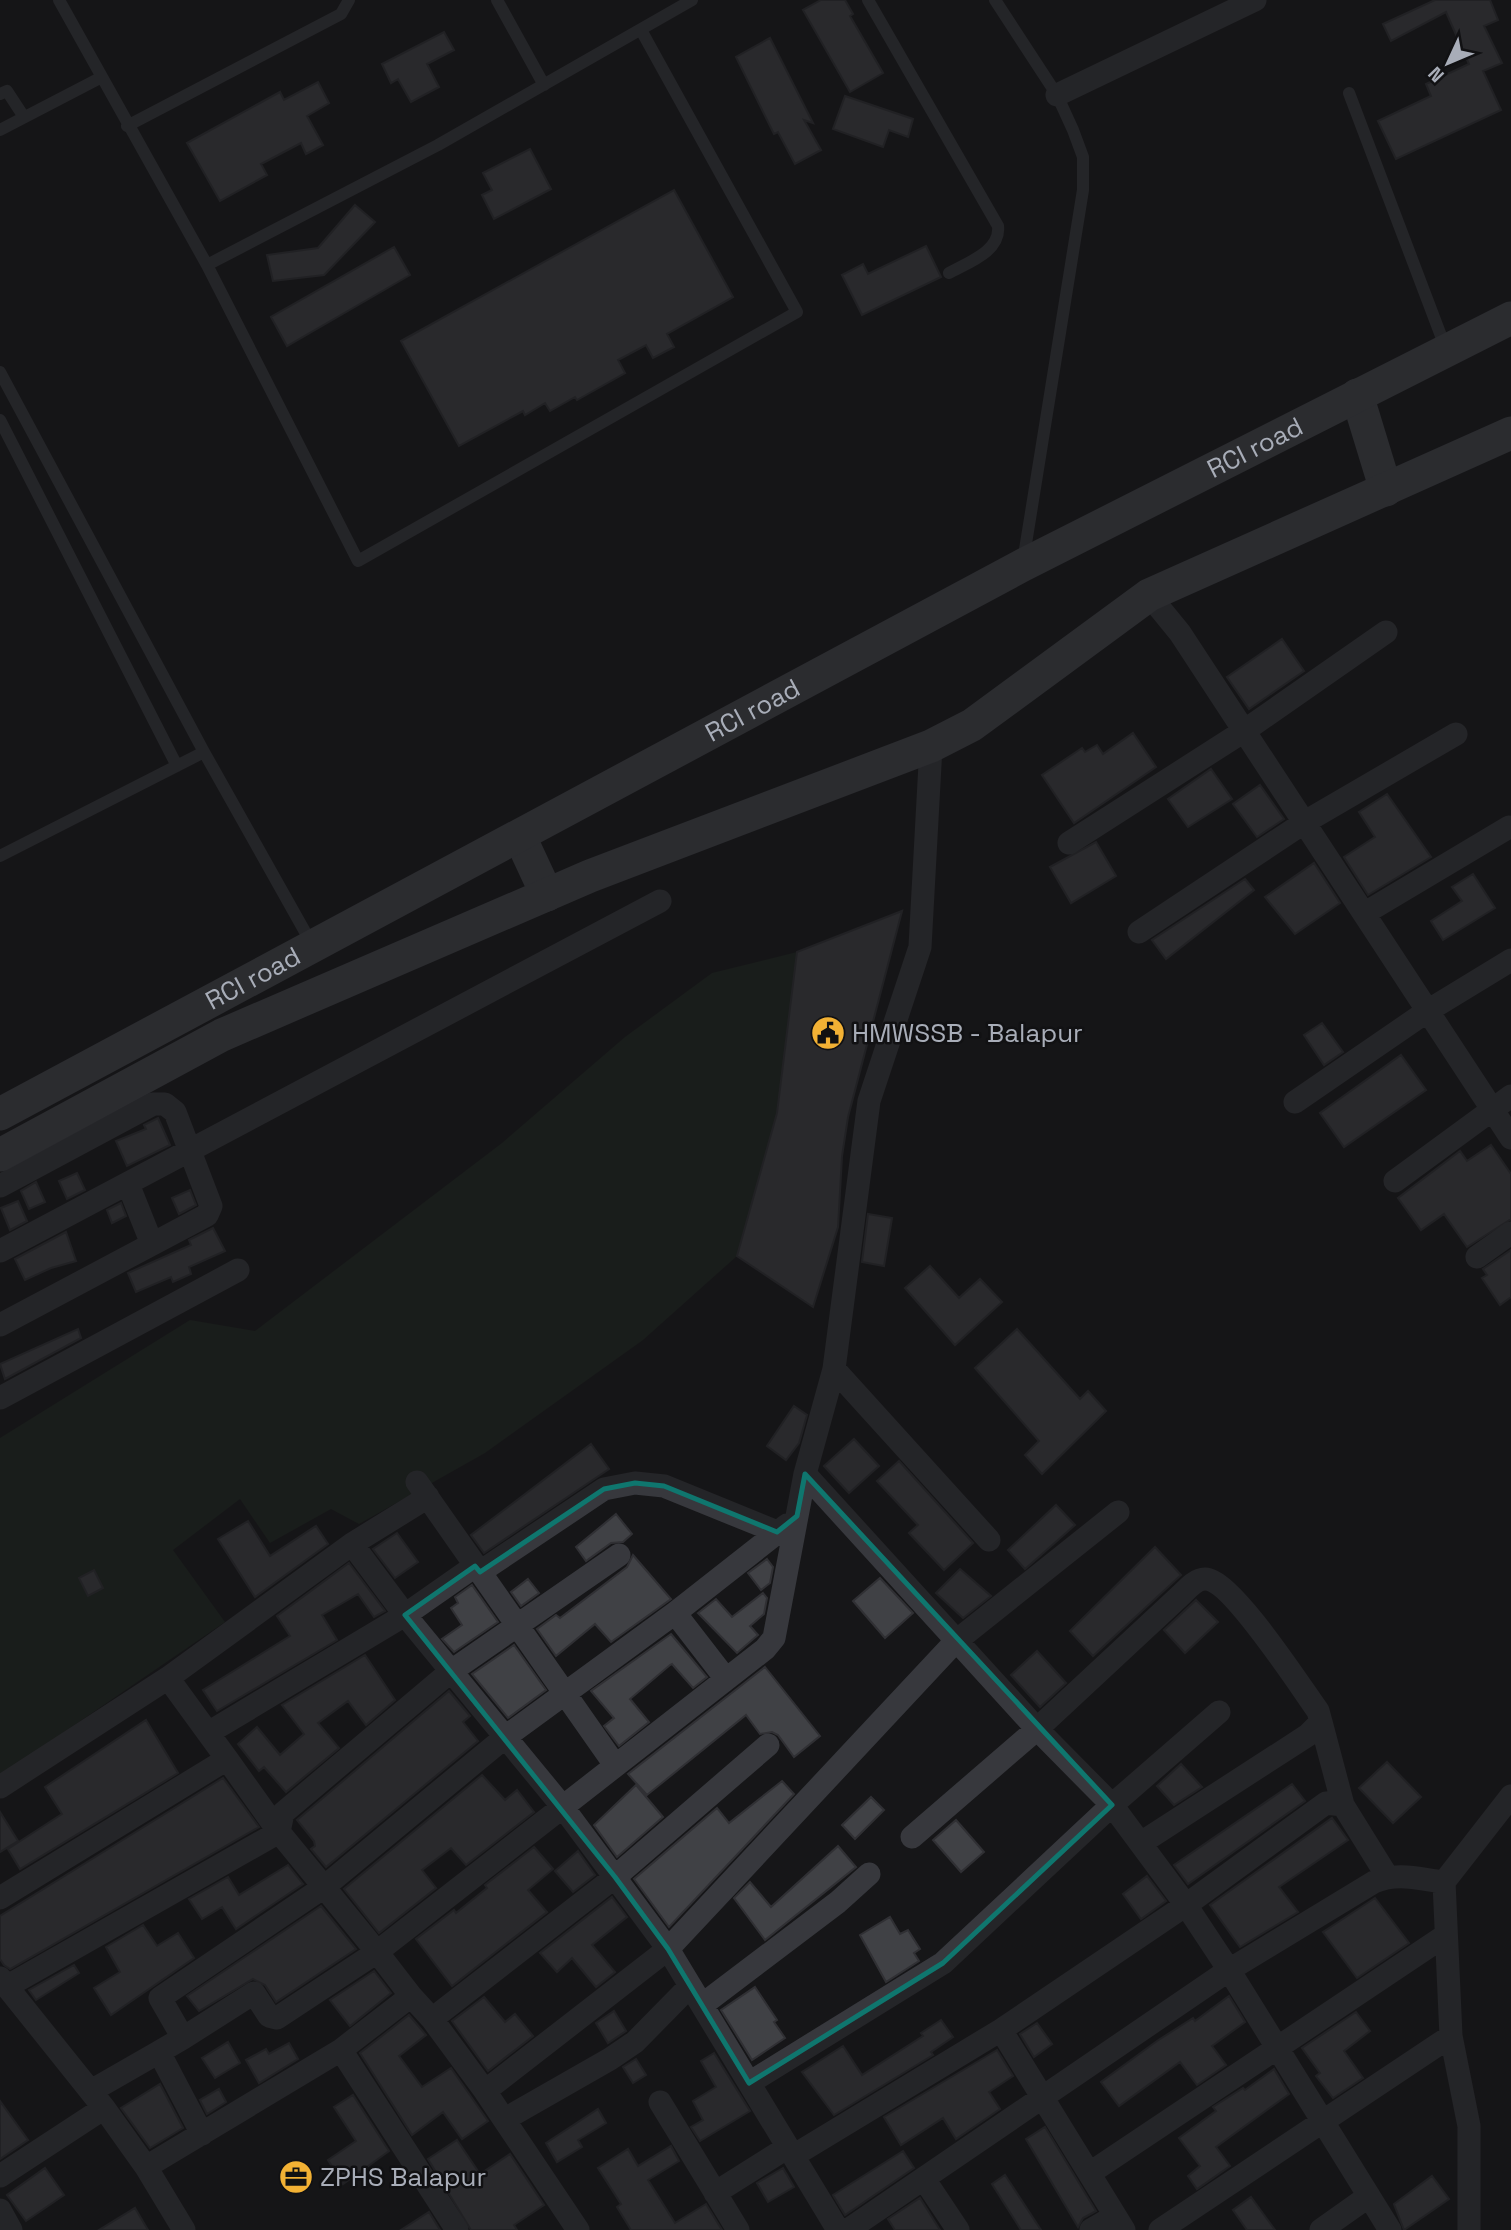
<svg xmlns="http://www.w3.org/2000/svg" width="1511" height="2230" font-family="'Space Grotesk',sans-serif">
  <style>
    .green { fill: #1e261f }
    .building { fill: #404145; stroke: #303034; stroke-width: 2 }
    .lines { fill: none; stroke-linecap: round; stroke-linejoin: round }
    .service { stroke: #37383d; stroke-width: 12 }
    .minor { stroke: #37383d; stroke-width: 23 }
    .secondary { stroke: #45474d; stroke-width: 33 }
    .marked { fill: none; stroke: #0f766e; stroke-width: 5; stroke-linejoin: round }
    .labels { text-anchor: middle; stroke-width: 5; stroke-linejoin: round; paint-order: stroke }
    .street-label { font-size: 26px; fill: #a8adb8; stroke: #111113 }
    .poi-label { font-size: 26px; fill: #a8adb8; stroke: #111113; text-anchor: start }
  </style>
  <rect width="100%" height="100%" fill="#161618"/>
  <!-- green -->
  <path class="green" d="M 797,952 L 777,1113 L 737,1256 L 643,1340 L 485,1453 L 359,1524 L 331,1509 L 270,1543 L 240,1499 L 173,1550 L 225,1622 L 0,1776 L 0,1438 L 190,1320 L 255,1331 L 502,1143 L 625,1037 L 712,973 Z"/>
  <!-- building -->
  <path class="building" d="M 821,0 L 845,0 L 853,14 L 850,16 L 883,73 L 850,92 L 803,10 Z
    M 1435,0 L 1490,0 L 1498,20 L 1484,26 L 1502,63 L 1483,71 L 1501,110 L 1396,159 L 1378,121 L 1431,96 L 1426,84 L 1469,64 L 1446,12 L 1391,41 L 1383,24 Z
    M 444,32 L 454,50 L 427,64 L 439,87 L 411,102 L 398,79 L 391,83 L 382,64 Z
    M 770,38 L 813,123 L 804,120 L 821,150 L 795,164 L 778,132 L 774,134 L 736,57 Z
    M 318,82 L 329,103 L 307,116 L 323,145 L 306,154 L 301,143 L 261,164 L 267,175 L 220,201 L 187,143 L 280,92 L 284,100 Z
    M 845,96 L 913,119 L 908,137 L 889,130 L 883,147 L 833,129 Z
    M 530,149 L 551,189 L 494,219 L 482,195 L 492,190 L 483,173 Z
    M 674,190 L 733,297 L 667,334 L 674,347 L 653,358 L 646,345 L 618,360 L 625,373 L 577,400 L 575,397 L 550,411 L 545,403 L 525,415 L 523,411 L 459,446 L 401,341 Z
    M 355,205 L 375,222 L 324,275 L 273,281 L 267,255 L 318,248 Z
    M 926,246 L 941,277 L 862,315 L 842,275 L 863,264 L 868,274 Z
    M 394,247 L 410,275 L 287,346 L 271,317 Z
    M 1282,639 L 1304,671 L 1249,709 L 1227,677 Z
    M 1133,733 L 1156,767 L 1074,823 L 1042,775 L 1082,748 L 1085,752 L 1097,745 L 1103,754 Z
    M 1211,769 L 1232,799 L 1188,827 L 1168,799 Z
    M 1260,785 L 1284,819 L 1257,837 L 1233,804 Z
    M 1387,794 L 1431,857 L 1368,895 L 1344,857 L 1375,837 L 1359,812 Z
    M 1096,842 L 1116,876 L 1071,903 L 1050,867 Z
    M 1314,863 L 1340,903 L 1295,934 L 1265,897 Z
    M 1473,874 L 1495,908 L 1443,940 L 1431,921 L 1462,901 L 1452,887 Z
    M 1245,879 L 1254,890 L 1166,959 L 1152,940 Z
    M 902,911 L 848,1117 L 842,1156 L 838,1227 L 813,1307 L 737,1256 L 777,1113 L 797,952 Z
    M 1322,1023 L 1343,1052 L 1324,1065 L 1304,1035 Z
    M 1401,1055 L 1426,1090 L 1344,1147 L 1320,1113 Z
    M 158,1118 L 170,1145 L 127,1166 L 116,1141 L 146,1129 L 144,1125 Z
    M 1491,1145 L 1511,1174 L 1511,1219 L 1467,1247 L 1444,1214 L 1421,1230 L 1398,1198 L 1460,1151 L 1467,1161 Z
    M 77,1173 L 85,1190 L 67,1199 L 59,1181 Z
    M 36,1182 L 45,1202 L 29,1209 L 21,1191 Z
    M 190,1190 L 196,1205 L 179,1214 L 172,1198 Z
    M 18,1201 L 27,1221 L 10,1230 L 1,1208 Z
    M 121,1203 L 126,1216 L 112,1223 L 107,1210 Z
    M 868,1214 L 892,1218 L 884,1266 L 862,1262 Z
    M 213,1228 L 225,1251 L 189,1267 L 191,1274 L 173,1282 L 171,1277 L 136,1292 L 128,1273 L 191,1245 L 189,1240 Z
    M 66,1232 L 76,1261 L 51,1268 L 25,1280 L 15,1259 Z
    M 1511,1250 L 1511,1297 L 1500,1305 L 1482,1278 L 1487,1275 L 1483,1269 Z
    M 930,1266 L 959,1298 L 980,1279 L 1002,1302 L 955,1345 L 905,1288 Z
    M 78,1329 L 81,1338 L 5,1379 L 0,1364 Z
    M 1017,1329 L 1080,1399 L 1088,1391 L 1106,1411 L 1042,1474 L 1025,1455 L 1039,1441 L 975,1368 Z
    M 794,1406 L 807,1415 L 799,1443 L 786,1460 L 767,1446 Z
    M 854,1439 L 879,1466 L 849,1493 L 824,1466 Z
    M 591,1444 L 609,1469 L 484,1553 L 471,1535 Z
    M 899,1461 L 973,1543 L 944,1570 L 909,1533 L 918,1525 L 877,1481 Z
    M 1056,1505 L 1075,1525 L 1025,1569 L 1008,1550 Z
    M 616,1514 L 632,1534 L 623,1542 L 611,1543 L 586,1561 L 576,1547 Z
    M 248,1521 L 270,1556 L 316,1526 L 328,1544 L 255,1597 L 218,1539 Z
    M 397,1533 L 418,1562 L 395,1578 L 373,1549 Z
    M 1155,1547 L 1181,1575 L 1093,1656 L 1070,1631 Z
    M 633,1555 L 671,1599 L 611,1642 L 595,1624 L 556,1656 L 537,1629 L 556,1615 L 560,1618 L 627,1567 Z
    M 767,1559 L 773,1567 L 770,1583 L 761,1590 L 748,1573 Z
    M 349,1563 L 385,1611 L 374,1617 L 358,1594 L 322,1615 L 337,1640 L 217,1711 L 203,1690 L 290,1636 L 277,1616 Z
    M 960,1569 L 991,1596 L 963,1618 L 936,1593 Z
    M 94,1570 L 103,1588 L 88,1596 L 79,1578 Z
    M 880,1578 L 913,1613 L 885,1638 L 853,1601 Z
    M 528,1579 L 539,1593 L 521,1606 L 511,1592 Z
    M 472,1585 L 498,1622 L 454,1652 L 442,1639 L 462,1625 L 451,1608 L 458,1603 L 455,1597 Z
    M 763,1593 L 767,1598 L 764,1614 L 750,1626 L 758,1635 L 737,1653 L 698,1613 L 716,1599 L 732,1617 Z
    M 1196,1600 L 1218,1622 L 1185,1653 L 1164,1630 Z
    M 671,1634 L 707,1677 L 693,1688 L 672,1664 L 670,1665 L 630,1699 L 649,1722 L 619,1746 L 604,1726 L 614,1718 L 591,1691 Z
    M 514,1645 L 546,1690 L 508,1718 L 472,1674 Z
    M 1037,1651 L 1066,1683 L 1040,1707 L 1011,1675 Z
    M 365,1655 L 395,1700 L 366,1725 L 348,1701 L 318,1723 L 339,1748 L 286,1792 L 264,1767 L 259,1771 L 238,1744 L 257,1727 L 280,1755 L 304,1734 L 282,1705 Z
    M 765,1667 L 820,1736 L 794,1757 L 778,1735 L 772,1732 L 760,1734 L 746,1715 L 647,1795 L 628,1774 Z
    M 449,1691 L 470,1716 L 463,1722 L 478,1741 L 326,1867 L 311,1849 L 315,1846 L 314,1841 L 297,1820 Z
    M 146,1720 L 178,1773 L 20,1869 L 8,1849 L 62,1814 L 45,1787 Z
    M 1387,1762 L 1421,1797 L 1393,1823 L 1359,1788 Z
    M 1181,1764 L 1202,1787 L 1174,1805 L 1157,1786 Z
    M 482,1775 L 505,1800 L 517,1790 L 534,1812 L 466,1865 L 451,1848 L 422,1870 L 436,1888 L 379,1933 L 344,1889 Z
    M 223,1778 L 259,1827 L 10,1969 L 4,1965 L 0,1959 L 0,1916 Z
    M 782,1781 L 794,1794 L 669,1927 L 634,1879 L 717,1808 L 729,1823 Z
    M 1292,1784 L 1305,1801 L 1188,1884 L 1174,1865 Z
    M 636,1785 L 663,1817 L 617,1857 L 594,1825 Z
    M 871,1797 L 884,1810 L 855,1839 L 842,1825 Z
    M 0,1812 L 18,1841 L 0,1852 Z
    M 1332,1818 L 1348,1840 L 1279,1887 L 1298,1912 L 1240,1947 L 1210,1905 Z
    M 956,1820 L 984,1852 L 961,1872 L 933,1840 Z
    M 838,1846 L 856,1867 L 765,1940 L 734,1898 L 750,1882 L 771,1907 Z
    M 534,1847 L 553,1869 L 528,1890 L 547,1912 L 452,1986 L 416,1939 L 454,1910 L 456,1913 L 487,1888 L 485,1885 Z
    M 578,1851 L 595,1875 L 573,1892 L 555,1871 Z
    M 288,1865 L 303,1884 L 236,1929 L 222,1907 L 202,1919 L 189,1899 L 228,1877 L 239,1895 Z
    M 1147,1876 L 1166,1901 L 1141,1919 L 1123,1894 Z
    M 612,1897 L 627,1917 L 592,1945 L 615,1972 L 596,1987 L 572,1958 L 557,1972 L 540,1953 Z
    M 1375,1898 L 1409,1943 L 1357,1978 L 1323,1932 Z
    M 321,1906 L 356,1949 L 276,2002 L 265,1985 L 253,1979 L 199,2011 L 187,1996 Z
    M 890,1917 L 900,1934 L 908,1930 L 920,1949 L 914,1953 L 919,1961 L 886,1982 L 860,1935 Z
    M 143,1925 L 157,1946 L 178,1933 L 194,1958 L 111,2015 L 94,1988 L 120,1972 L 106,1947 Z
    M 74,1965 L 79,1973 L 36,2000 L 29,1990 Z
    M 374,1971 L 391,1993 L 350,2026 L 330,2000 Z
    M 755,1987 L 777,2020 L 774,2022 L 785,2038 L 752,2060 L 721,2010 Z
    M 1229,1996 L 1245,2022 L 1212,2046 L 1226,2065 L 1197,2085 L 1180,2062 L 1119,2106 L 1101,2082 L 1157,2041 L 1193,2018 L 1195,2021 Z
    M 484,1997 L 505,2022 L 515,2014 L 533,2036 L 488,2071 L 452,2021 Z
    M 614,2011 L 626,2031 L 608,2043 L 596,2023 Z
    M 1356,2012 L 1370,2031 L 1344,2051 L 1363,2078 L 1333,2098 L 1316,2076 L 1320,2073 L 1302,2048 Z
    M 409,2015 L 426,2035 L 399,2056 L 422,2087 L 451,2068 L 488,2121 L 462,2139 L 443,2112 L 412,2135 L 360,2053 Z
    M 941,2020 L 953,2037 L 931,2052 L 933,2055 L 834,2115 L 802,2072 L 843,2046 L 862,2075 L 923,2036 L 921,2033 Z
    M 1037,2023 L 1052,2044 L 1034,2057 L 1020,2034 Z
    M 228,2042 L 240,2063 L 215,2078 L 202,2058 Z
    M 289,2043 L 298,2059 L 259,2083 L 246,2060 L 266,2049 L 269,2054 Z
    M 997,2050 L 1013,2076 L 989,2092 L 1000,2109 L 956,2139 L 943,2118 L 901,2145 L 884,2117 Z
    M 714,2053 L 750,2111 L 700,2141 L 691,2127 L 703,2120 L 693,2101 L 716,2087 L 701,2061 Z
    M 636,2059 L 646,2075 L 633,2083 L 623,2067 Z
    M 1274,2069 L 1289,2094 L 1216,2147 L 1230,2166 L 1197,2189 L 1188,2176 L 1200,2166 L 1179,2138 L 1216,2111 L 1213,2107 L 1243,2088 L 1245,2090 Z
    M 160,2084 L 183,2128 L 150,2148 L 121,2108 Z
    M 219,2089 L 226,2102 L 207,2114 L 200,2100 Z
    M 353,2095 L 389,2151 L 343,2184 L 328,2160 L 356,2141 L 334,2107 Z
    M 0,2101 L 28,2140 L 0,2159 Z
    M 598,2109 L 606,2123 L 578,2140 L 582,2147 L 557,2162 L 546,2143 Z
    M 1045,2127 L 1096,2211 L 1083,2218 L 1078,2227 L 1026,2139 Z
    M 457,2140 L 480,2174 L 510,2154 L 544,2205 L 514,2225 L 517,2230 L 471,2230 L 428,2159 Z
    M 671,2146 L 679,2161 L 648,2180 L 675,2223 L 706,2204 L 722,2230 L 631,2230 L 617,2207 L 621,2204 L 598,2168 L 628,2149 L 638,2166 Z
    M 903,2151 L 914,2168 L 845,2215 L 833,2195 Z
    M 45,2168 L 64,2195 L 26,2221 L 7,2195 Z
    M 783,2168 L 794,2187 L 768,2202 L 757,2183 Z
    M 1005,2175 L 1041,2230 L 1021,2230 L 992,2184 Z
    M 1432,2176 L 1449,2199 L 1404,2230 L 1394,2204 Z
    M 1251,2197 L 1275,2230 L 1247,2230 L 1233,2210 Z
    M 920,2198 L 940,2230 L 895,2230 L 888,2219 Z
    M 135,2208 L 148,2230 L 99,2230 Z
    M 429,2212 L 440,2230 L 401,2230 Z"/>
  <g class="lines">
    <!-- service -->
    <path class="service" d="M 59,0 L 207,265 L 358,561 L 797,312 L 641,30
      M 497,0 L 544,85
      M 868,0 L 998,226 C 1001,251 969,262 949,273
      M 995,0 L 1057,95 L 1073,130 L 1083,157 L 1083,190 L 1023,562
      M 1349,93 L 1446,349
      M 0,94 L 7,91 L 24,117
      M 127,126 L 341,14 L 349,0
      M 0,130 L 100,78
      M 207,265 L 438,145 L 692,0
      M 0,372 L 204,752 L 313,946
      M 0,420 L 177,766
      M 0,856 L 204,752"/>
    <!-- minor -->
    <path class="minor" d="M 1057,95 L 1255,0
      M 1149,595 L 1180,633 L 1511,1138
      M 1069,843 L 1244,731 L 1386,632
      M 1365,913 L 1509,827
      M 1139,932 L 1305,822 L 1456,734
      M 1295,1102 L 1429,1010 L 1511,960
      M 1395,1181 L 1511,1096
      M 128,1184 L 152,1244
      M 0,1186 L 153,1104 L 165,1104 L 175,1112 L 211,1206 L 207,1215 L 0,1325
      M 0,1251 L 660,901
      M 1477,1257 L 1511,1233
      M 834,1369 L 989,1540
      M 0,1398 L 238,1270
      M 805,1474 L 1037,1729 L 1112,1805 L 1186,1905 L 1229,1970 L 1390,2230
      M 417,1482 L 615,1765
      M 352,1544 L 405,1615 L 562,1806 L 668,1949 L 485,2091 L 578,2230
      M 480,1572 L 604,1489 L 635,1483 L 664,1486 L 777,1532
      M 675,1613 L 787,1525
      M 726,1679 L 675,1613 L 504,1738 L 324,1887 L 377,1952 L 765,1649 L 774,1638 L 805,1474 L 834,1369 L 869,1101 L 920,947 L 931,746
      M 1321,1722 L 1343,1805
      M 208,1733 L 405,1615 L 475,1566
      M 227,1759 L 168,1678 L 352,1544 L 428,1497
      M 0,1787 L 168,1678
      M 912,1837 L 1037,1729 L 1182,1594 C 1188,1588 1196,1579 1205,1579 C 1231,1579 1300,1686 1318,1711 L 1321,1722 L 1308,1735 L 1141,1843
      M 0,1898 L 227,1759 L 279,1832 L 283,1813 L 450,1672 L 619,1555
      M 0,1978 L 104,2108 L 146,2167 L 184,2230
      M 6,1987 L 279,1832 L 324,1887 L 160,1998 L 183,2038 L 159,2052 L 202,2134
      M 702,2005 L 838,1902 L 869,1874
      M 432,2019 L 485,2091
      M 1001,2030 L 1124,2230
      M 183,2038 L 254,1993 L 269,2016 L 277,2018 L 377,1952 L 411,1996
      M 749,2083 L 943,1963 L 1112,1805 L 1219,1712
      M 91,2091 L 159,2052
      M 660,2102 L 738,2230
      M 505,2119 L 610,2059 L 635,2042 L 690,1986
      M 793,2156 L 1001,2030 L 1186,1905 L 1326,1803 L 1343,1805 L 1387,1876
      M 146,2167 L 341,2050
      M 1090,2173 L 1446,1935
      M 0,2176 L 104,2108
      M 924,2179 L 958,2230
      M 715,2193 L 788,2147
      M 0,2210 L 11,2230
      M 457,2230 L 341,2050 L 411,1996 L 432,2019 L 615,1877 L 768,1745
      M 838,2230 L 668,1949 L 955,1642 L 1118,1512
      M 848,2230 L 1229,1970 L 1374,1882 C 1397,1872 1419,1879 1444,1882
      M 1091,2230 L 1115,2216
      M 1160,2230 L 1451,2036
      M 1321,2230 L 1369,2196
      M 1469,2230 L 1469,2126 L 1451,2036 L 1444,1882 L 1511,1796"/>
    <!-- secondary -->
    <g class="secondary">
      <path d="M 1357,395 L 1386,490"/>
      <path d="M 520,837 L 547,895"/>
      <path id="s1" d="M 0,1114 L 1023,565 L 1511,318"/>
      <path d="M 0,1155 L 222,1035 L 590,876 L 931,746 L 972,725 L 1149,595 L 1511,433"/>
    </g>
  </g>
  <!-- marked area -->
  <path d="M0 0H1511V2230H0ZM 805,1474 L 1112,1805 L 943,1963 L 749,2083 L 668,1949 L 615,1877 L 405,1615 L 475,1566 L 480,1572 L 604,1489 L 635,1483 L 664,1486 L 777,1532 L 797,1516 Z" fill="#161618" fill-opacity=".55" fill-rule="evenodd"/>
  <path class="marked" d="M 805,1474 L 1112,1805 L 943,1963 L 749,2083 L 668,1949 L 615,1877 L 405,1615 L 475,1566 L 480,1572 L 604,1489 L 635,1483 L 664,1486 L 777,1532 L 797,1516 Z"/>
  <!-- icons -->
  <defs>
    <g id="civic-disc" transform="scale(1.75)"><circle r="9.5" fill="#f2b134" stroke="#111113"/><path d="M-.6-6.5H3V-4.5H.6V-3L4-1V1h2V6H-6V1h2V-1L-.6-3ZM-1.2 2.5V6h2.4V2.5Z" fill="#111"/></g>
    <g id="office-disc" transform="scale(1.75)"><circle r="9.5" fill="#f2b134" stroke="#111113"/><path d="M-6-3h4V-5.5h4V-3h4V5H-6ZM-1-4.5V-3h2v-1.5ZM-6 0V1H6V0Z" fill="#111"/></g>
  </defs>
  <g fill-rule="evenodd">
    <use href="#civic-disc" x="828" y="1033"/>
    <use href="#office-disc" x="296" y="2177"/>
  </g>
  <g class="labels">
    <!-- street labels -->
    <g class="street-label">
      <text dy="9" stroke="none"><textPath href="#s1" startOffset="1421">RCI road</textPath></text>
      <text dy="9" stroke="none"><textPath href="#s1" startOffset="854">RCI road</textPath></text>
      <text dy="9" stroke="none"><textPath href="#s1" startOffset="287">RCI road</textPath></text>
    </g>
    <!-- poi labels -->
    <g class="poi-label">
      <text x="852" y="1042">HMWSSB - Balapur</text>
      <text x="320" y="2186">ZPHS Balapur</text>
    </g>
  </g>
  <!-- north arrow -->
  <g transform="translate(1448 63) rotate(226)" stroke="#111113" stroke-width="5" paint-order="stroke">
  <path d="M0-5L12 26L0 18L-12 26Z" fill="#a8adb8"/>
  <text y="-10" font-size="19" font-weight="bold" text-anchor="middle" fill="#a8adb8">N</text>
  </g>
</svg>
